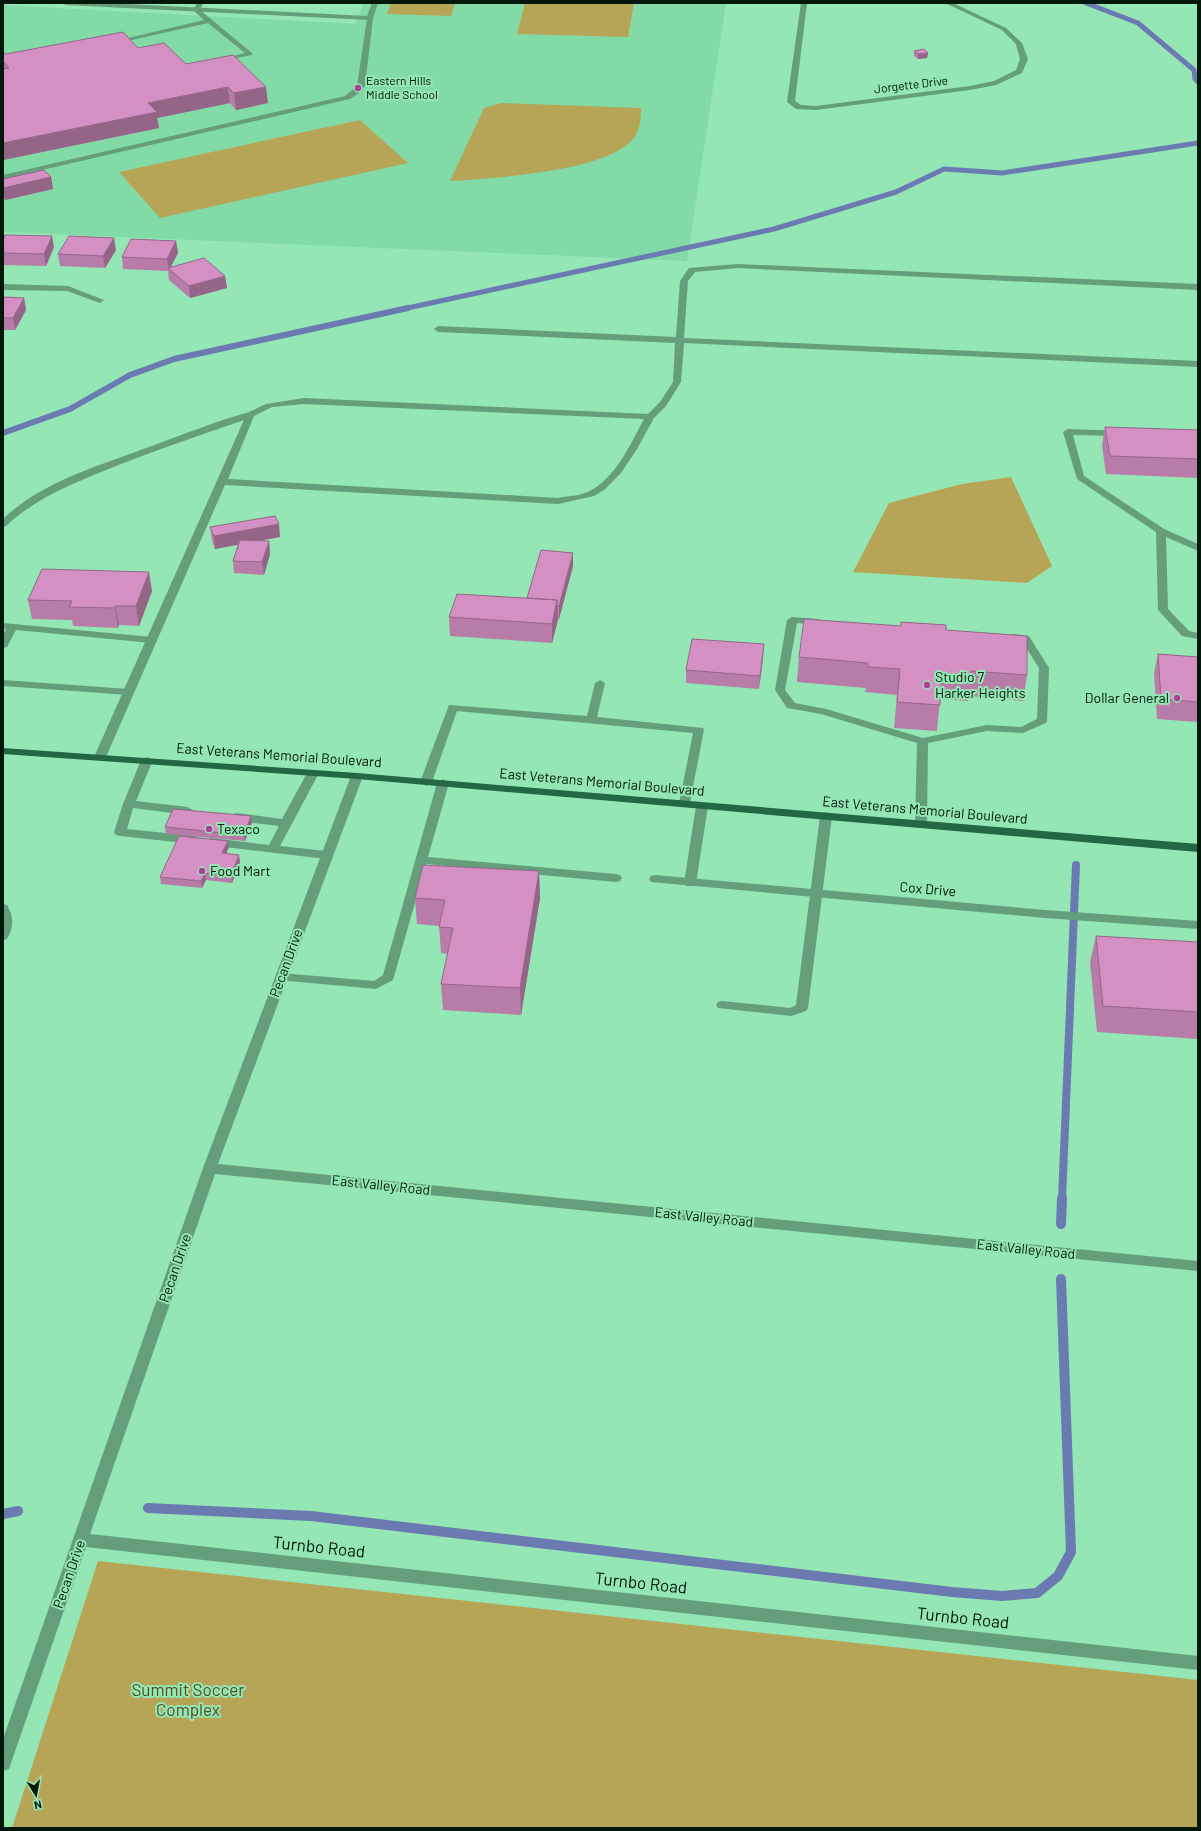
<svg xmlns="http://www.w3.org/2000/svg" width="1201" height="1831" font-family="Barlow,sans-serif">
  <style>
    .built { fill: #82dba6 }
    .green { fill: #b7a557 }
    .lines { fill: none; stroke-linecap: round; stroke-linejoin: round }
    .stream-far3 { stroke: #6b7bb2; stroke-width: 5 }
    .stream-far2 { stroke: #6b7bb2; stroke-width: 6 }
    .stream-far1 { stroke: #6b7bb2; stroke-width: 8 }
    .stream { stroke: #6b7bb2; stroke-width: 10 }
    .lane { fill: #649e7a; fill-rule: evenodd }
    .street { fill: #649e7a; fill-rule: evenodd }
    .primary { fill: #226843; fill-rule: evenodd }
    .wall { fill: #b77ca8 }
    .shaded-wall { fill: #956588 }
    .building { fill: #d590c3; stroke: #956588 }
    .poi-dot { fill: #af3e99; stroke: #94e6b4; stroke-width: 1.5 }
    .labels { text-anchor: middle; stroke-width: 4; stroke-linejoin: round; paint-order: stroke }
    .far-poi-label { font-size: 12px; fill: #01180a; stroke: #94e6b4; text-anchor: start }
    .far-street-label { font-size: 12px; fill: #01180a; stroke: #94e6b4 }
    .poi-label { font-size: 14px; fill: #01180a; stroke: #94e6b4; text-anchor: start }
    .street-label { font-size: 14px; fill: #01180a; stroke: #94e6b4 }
    .near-street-label { font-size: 17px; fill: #01180a; stroke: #94e6b4 }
    .near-park-label { font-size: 17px; fill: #554b22; stroke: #94e6b4 }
  </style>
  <rect width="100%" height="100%" fill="#94e6b4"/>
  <!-- built -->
  <path class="built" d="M 364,3 L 726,3 L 687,261 L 3,232 L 3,5 L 355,24 Z"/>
  <!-- green -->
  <path class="green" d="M 391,3 L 455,3 L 451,16 L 387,14 Z
    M 525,3 L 634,3 L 628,37 L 517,34 Z
    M 501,103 L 641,108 C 641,120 640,133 630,142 C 599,172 494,178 450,181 L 484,108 Z
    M 360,120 L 408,163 L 160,218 L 119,172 Z
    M 1011,477 L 1052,566 L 1027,583 L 853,572 L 889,503 L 962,484 Z
    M 98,1561 L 1198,1680 L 1198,1828 L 12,1828 Z"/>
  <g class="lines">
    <!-- stream-far3 -->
    <path class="stream-far3" d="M 1086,3 L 1138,23 L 1194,70 L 1195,79 L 1198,82
      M 403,309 L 774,229 L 896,192 L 944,169 L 1002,173 L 1198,143"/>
    <!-- stream-far2 -->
    <path class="stream-far2" d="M 3,433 L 70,409 L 130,375 L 174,359 L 408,308"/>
    <!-- stream-far1 -->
    <path class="stream-far1" d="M 1062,1199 L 1076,865"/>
    <!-- stream -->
    <path class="stream" d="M 1061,1224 L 1062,1198
      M 148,1508 L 311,1516 L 952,1592 L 1002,1596 L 1037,1593 L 1058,1576 L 1071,1552 L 1061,1279
      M 3,1514 L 18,1511"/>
    <!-- lane -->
    <path class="lane" d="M 197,3 L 203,3 L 200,10 L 252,53 L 252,55 L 218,62 L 218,60 L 245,53 L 208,23 L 114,44 L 111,42 L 204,20 L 193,10 Z
      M 370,16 L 373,18 L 365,86 L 359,93 L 350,99 L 3,179 L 3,175 L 345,96 L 357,86 L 367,18 Z
      M 250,412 L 253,413 L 255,415 L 253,417 C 209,432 165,447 121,464 C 80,481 39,495 6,526 L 3,527 L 3,519 C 41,482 101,465 149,447 C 182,435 216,421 250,412 Z
      M 1068,429 L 1124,431 L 1126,433 L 1124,435 L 1121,436 L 1073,435 L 1084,476 L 1164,529 L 1198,544 L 1198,551 L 1166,537 L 1168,609 L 1189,631 L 1198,633 L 1198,639 L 1182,636 L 1158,610 L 1156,532 L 1077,479 L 1063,432 Z
      M 792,617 L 818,619 L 823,622 L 818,625 L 797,623 L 785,690 L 795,703 L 826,709 L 923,738 L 987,725 L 1021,727 L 1037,719 L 1039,668 L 1022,641 L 1010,639 L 1009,637 L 1014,634 L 1029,636 L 1049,668 L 1047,721 L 1046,723 L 1023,733 L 987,731 L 928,743 L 927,824 L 921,828 L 917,827 L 915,824 L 917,743 L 821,714 L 787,708 L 775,690 L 787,620 Z
      M 3,623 L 152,637 L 157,640 L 152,643 L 16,630 L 7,647 L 3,648 L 3,635 L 6,629 L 3,629 Z
      M 3,680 L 129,689 L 134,692 L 129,695 L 3,686 Z
      M 600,680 L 605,683 L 597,717 L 703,728 L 704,730 L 689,807 L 681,807 L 679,804 L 693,733 L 457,711 L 432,782 L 426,786 L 420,782 L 449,705 L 587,716 L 595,683 Z
      M 147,757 L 153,760 L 136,801 L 188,807 L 194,811 L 188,815 L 133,808 L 127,829 L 194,836 L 198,837 L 200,840 L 198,843 L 194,844 L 120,836 L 116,835 L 114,832 L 123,804 L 141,760 Z
      M 313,770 L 319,773 L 280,846 L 326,851 L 330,852 L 332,855 L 330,858 L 326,859 L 208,845 L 206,842 L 208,839 L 212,838 L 269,845 L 279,826 L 236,821 L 230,817 L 236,813 L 282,819 L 307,773 Z
      M 443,779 L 449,783 L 428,857 L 616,874 L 620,875 L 622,878 L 620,881 L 616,882 L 426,864 L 393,980 L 376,989 L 277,980 L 275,977 L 277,974 L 281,973 L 374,981 L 383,975 L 437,783 Z
      M 702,802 L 708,806 L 696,883 L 694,886 L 686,886 L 684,883 L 696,806 Z
      M 826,812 L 832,816 L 808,1008 L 806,1011 L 791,1016 L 718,1008 L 716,1005 L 718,1002 L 722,1001 L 790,1008 L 796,1005 L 820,816 Z
      M 3,904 L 7,905 C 14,917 14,927 7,939 L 3,940 Z"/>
    <!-- street -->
    <path class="street" d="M 63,3 L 107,3 L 367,16 L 372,3 L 378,3 L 373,18 L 370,20 L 66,5 Z
      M 801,3 L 807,3 L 795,101 L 801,105 L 816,106 L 970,86 L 994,81 L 1016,70 L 1020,59 L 1016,44 L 1002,30 L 945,3 L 953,3 L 1006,28 L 1022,43 L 1028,59 L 1022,73 L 996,85 L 970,90 L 816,110 L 796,109 L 787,102 Z
      M 738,264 L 1198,284 L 1198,290 L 738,268 L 695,272 L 688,281 L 684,338 L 1198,361 L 1198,367 L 684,343 L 681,382 L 666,406 L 654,418 L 637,449 L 621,473 L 604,490 L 594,496 L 558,504 L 225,485 L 106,757 L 100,760 L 96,759 L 94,757 L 247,413 L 266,404 L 304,398 L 648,414 L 660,402 L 673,382 L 675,343 L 438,332 L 434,329 L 438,326 L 676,337 L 680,281 L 689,268 ZM 304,404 L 644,419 C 630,445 616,478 588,492 C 579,496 568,496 558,498 L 228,479 L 254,416 L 272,407 Z
      M 3,284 L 68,286 L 104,300 L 100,303 L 67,291 L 3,290 Z
      M 357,773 L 363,776 L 218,1164 L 1198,1261 L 1198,1271 L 215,1174 L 90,1534 L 1198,1656 L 1198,1670 L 86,1547 L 11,1763 L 9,1769 L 3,1771 L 3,1739 L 203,1168 L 351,776 Z
      M 655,875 L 1045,910 L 1198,921 L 1198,929 L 1045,918 L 651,882 L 649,879 L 651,876 Z"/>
    <!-- primary -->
    <path class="primary" d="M 3,748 L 357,773 L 1198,844 L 1198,852 L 357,779 L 3,754 Z"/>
  </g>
  <!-- wall -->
  <path class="wall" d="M 138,48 L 186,64 L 268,103 L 236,110 L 230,103 L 157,118 L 159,128 L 3,160 L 3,51 L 6,54 Z
    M 914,51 L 928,53 L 927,58 L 918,59 L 914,56 Z
    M 51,177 L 53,189 L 5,200 L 3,197 L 3,179 Z
    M 3,240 L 54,247 L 46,266 L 3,265 Z
    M 176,241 L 178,253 L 171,267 L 225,276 L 227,288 L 190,298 L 169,280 L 168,271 L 123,269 L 122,257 Z
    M 116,250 L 105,268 L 60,266 L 58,254 Z
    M 3,297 L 24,298 L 26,310 L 15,330 L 3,330 Z
    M 1105,427 L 1198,430 L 1198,478 L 1106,474 L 1102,445 Z
    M 210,527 L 280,537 L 257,541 L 269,541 L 270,554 L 264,575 L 234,573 L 233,561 L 238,544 L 215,549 L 212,540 Z
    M 573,553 L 573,566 L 559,619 L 558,619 L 552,643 L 450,636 L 449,617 L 527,598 Z
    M 152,591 L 139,626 L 119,625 L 118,628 L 73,626 L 72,620 L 32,619 L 28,600 Z
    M 946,630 L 1027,675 L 1023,701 L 968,696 L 968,701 L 940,699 L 937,731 L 894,728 L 897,695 L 865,692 L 866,688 L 797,682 L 799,657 Z
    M 1158,654 L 1198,657 L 1198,722 L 1157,719 L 1154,673 Z
    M 763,658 L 759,689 L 686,683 L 686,670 Z
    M 252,823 L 245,841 L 166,834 L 165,827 Z
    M 229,847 L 226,854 L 240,862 L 232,883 L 206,880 L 202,888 L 161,884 L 160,877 Z
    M 539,871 L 540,898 L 521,1015 L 443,1010 L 441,984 L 448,954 L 441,953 L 439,926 L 417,924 L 415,898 Z
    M 1096,936 L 1198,942 L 1198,1039 L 1097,1032 L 1090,962 Z"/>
  <!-- shaded-wall -->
  <path class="shaded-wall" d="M 928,53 L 927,58 L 918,59 L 918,54 Z
    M 228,87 L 230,103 L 157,118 L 159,128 L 3,160 L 3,143 L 148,103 Z
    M 266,87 L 268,103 L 236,110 L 234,93 Z
    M 51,177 L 53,189 L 5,200 L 3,188 Z
    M 52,236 L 54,247 L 46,266 L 44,254 Z
    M 114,238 L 116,250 L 105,268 L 103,256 Z
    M 176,241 L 178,253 L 169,270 L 169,269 L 167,259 Z
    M 225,276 L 227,288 L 190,298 L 189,286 Z
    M 24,298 L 26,310 L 15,330 L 13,318 Z
    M 279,524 L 280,537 L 215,549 L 214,536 Z
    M 269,541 L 270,554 L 264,575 L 262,562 Z
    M 573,553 L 573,566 L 559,619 L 559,606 Z
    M 149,572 L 152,591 L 139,626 L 136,606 Z
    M 557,600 L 558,620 L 552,643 L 552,624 Z
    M 115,606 L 119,625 L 118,628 L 115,608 Z
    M 764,644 L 763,658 L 759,689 L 760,676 Z
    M 251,816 L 252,823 L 245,841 L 244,835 Z
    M 228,841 L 229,847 L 223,860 L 222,853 Z
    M 239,855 L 240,862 L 232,883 L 231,876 Z
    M 539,871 L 540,898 L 521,1015 L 520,988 Z
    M 205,873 L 206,880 L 202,888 L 201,881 Z"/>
  <!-- building -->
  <path class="building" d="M 123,32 L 138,48 L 164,43 L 186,64 L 233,55 L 266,87 L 234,93 L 228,87 L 148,103 L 157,112 L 3,143 L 3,69 L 9,68 L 3,61 L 3,51 L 6,54 Z
    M 924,49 L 928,53 L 918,54 L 914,51 Z
    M 44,170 L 51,177 L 3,188 L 3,179 Z
    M 5,235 L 52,236 L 44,254 L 3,253 L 3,240 Z
    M 69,236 L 114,238 L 103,256 L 58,254 Z
    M 131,239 L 176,241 L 167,259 L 122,257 Z
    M 204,258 L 225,276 L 189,286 L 168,268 Z
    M 3,297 L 24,298 L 13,318 L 3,318 Z
    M 1105,427 L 1198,430 L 1198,459 L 1110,456 Z
    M 275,516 L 279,524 L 214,536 L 210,527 Z
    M 240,540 L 269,541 L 262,562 L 233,561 Z
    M 541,550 L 573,553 L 559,606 L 557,606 L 557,600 L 527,598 Z
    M 42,569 L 149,572 L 136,606 L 115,606 L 115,608 L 69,607 L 72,601 L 28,600 Z
    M 457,594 L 557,600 L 552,624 L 449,617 Z
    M 804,619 L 901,626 L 901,622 L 946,625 L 946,630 L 1027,636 L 1027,675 L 971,671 L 971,675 L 942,673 L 940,705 L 897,702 L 900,669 L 868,667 L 868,663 L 799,657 Z
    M 692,639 L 764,644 L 760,676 L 686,670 Z
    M 1158,654 L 1198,657 L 1198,702 L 1161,699 Z
    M 173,809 L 251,816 L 244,835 L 165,827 Z
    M 179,836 L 228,841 L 222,853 L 239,855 L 231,876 L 205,873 L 201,881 L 160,877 Z
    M 423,865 L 539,871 L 520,988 L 441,984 L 453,928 L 439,927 L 445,900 L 415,898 Z
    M 1096,936 L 1198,942 L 1198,1012 L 1103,1006 Z"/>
  <!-- markers -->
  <g class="poi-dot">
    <circle cx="358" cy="88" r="4"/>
    <circle cx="927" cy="685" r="4"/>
    <circle cx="1177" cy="698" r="4"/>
    <circle cx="209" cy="829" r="4"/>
    <circle cx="202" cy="871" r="4"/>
  </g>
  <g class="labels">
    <!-- far-poi labels -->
    <g class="far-poi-label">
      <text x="366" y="85">Eastern Hills<tspan x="366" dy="14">Middle School</tspan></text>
    </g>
    <!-- far-street labels -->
    <g class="far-street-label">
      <text transform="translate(911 85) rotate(-7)" y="4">Jorgette Drive</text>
    </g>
    <!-- poi labels -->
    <g class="poi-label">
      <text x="935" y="682">Studio 7<tspan x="935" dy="16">Harker Heights</tspan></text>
      <text x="1169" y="703" text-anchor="end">Dollar General</text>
      <text x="217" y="834">Texaco</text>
      <text x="210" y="876">Food Mart</text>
    </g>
    <!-- street labels -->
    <g class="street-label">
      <text transform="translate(279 755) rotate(4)" y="5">East Veterans Memorial Boulevard</text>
      <text transform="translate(602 782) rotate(5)" y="5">East Veterans Memorial Boulevard</text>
      <text transform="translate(925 810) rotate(5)" y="5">East Veterans Memorial Boulevard</text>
      <text transform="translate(928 889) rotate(5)" y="5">Cox Drive</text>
      <text transform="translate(286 963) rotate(-70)" y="5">Pecan Drive</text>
      <text transform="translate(381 1185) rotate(6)" y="5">East Valley Road</text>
      <text transform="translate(704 1217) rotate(6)" y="5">East Valley Road</text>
      <text transform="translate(1026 1249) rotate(6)" y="5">East Valley Road</text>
      <text transform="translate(175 1268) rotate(-71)" y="5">Pecan Drive</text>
      <text transform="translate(69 1574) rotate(-71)" y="5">Pecan Drive</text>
    </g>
    <!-- near-street labels -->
    <g class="near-street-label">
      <text transform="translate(319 1547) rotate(6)" y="6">Turnbo Road</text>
      <text transform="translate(641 1583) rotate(6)" y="6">Turnbo Road</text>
      <text transform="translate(963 1618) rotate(6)" y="6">Turnbo Road</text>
    </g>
    <!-- near-park labels -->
    <g class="near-park-label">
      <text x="188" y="1696">Summit Soccer<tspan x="188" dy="20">Complex</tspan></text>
    </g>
  </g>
  <!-- border -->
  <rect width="1201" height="1831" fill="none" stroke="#01180a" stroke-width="8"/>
  <!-- north arrow -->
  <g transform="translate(36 1795) rotate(169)" stroke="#94e6b4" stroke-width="3" paint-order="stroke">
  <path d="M0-3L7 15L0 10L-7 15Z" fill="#01180a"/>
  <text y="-6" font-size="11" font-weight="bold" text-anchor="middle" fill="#01180a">N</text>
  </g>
</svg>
